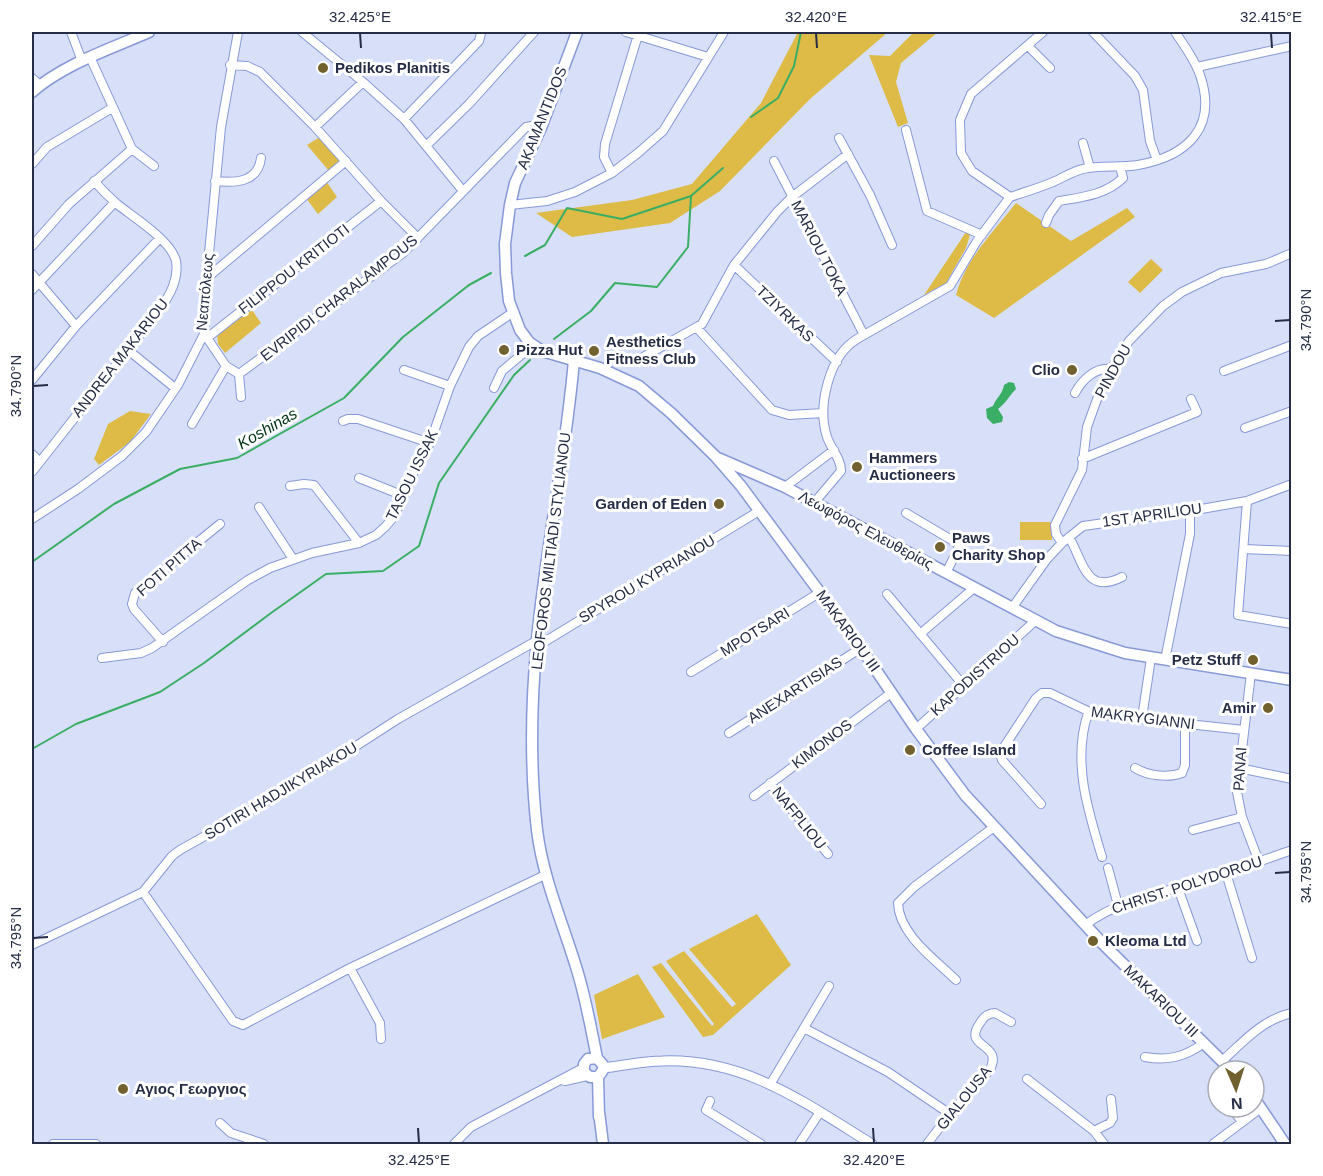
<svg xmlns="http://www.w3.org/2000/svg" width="1323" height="1176" font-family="Helvetica,sans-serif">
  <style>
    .green { fill: #debb46 }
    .water { fill: #3bae65 }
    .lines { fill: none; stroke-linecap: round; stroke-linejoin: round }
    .stream { stroke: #3bae65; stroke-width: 2 }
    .minor-casing { stroke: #8899d7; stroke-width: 10 }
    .tertiary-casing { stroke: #8899d7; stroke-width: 11 }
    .secondary-casing { stroke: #8899d7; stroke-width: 13 }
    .minor { stroke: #fff; stroke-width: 8 }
    .tertiary { stroke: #fff; stroke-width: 9 }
    .secondary { stroke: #fff; stroke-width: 10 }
    .ticks { fill: none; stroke: #262d46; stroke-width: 2 }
    .poi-dot { fill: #71612f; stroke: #fff; stroke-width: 2 }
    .labels { text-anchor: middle; stroke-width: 6; stroke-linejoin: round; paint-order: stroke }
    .poi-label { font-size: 15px; font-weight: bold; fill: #262d46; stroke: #fff; text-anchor: start }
    .street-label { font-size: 15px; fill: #262d46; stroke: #fff }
    .water-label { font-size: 16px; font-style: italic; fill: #023316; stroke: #fff }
    .neatline { fill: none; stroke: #262d46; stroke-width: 2 }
    .ticks-label { font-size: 15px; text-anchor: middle; fill: #262d46 }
  </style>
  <rect width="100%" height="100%" fill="#d7dff9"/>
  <!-- green -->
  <path class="green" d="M 798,32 L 888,32 L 810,99 L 720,191 L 670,223 L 572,237 L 536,213 L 632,200 L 692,184 L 761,103 Z
    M 914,32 L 938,32 L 901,63 L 896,82 L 908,123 L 898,127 L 869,55 L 890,56 Z
    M 320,137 L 341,161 L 329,171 L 307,145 Z
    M 326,181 L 337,197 L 318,214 L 306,198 Z
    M 1016,203 L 1071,241 L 1127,208 L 1135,217 L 994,318 L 956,295 C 965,260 994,231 1016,203 Z
    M 966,232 L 970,235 L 966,248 L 946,283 L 924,295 Z
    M 1151,259 L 1163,270 L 1140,293 L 1128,282 Z
    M 252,310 L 261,323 L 225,353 L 218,344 L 217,334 Z
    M 130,411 L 151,414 L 130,442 L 99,465 L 94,459 L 108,424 Z
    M 1020,522 L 1052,522 L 1052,540 L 1020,540 Z
    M 757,914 L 791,965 L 713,1035 L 703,1037 L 652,967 L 661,963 L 712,1026 L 714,1024 L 666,961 L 684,951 L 732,1007 L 736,1004 L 689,949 Z
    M 638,974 L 665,1017 L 602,1039 L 594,995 Z"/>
  <!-- water -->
  <path class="water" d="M 1009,382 L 1014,383 L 1016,389 C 1009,396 1006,403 998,409 L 1003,417 L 1002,422 L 993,424 L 987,418 L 986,409 L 993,406 C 996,398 1002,395 1004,385 Z"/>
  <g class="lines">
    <!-- stream -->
    <path class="stream" d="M 751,117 L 778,98 L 794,66 L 801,32
      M 525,256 L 545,245 L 567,208 L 622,219 L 691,196 L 723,168
      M 554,339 L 591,311 L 615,283 L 657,287 L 688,247 L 691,196
      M 32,562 L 114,504 L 180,469 L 237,458 L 344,398 L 403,337 L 469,285 L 491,273
      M 32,749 L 76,724 L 160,692 L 204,663 L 271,613 L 326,574 L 383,571 L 419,546 L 439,483 L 514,375 L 530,360"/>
    <!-- minor casing -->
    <g class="minor-casing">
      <path id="minor" d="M 71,32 L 82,61
        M 302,32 L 363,82 L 404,119 L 463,191
        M 626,32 L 708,57
        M 1043,32 L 971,94 L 960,120 L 961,153 L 972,171 L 1010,197 C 1025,192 1039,188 1053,182 C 1063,178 1073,171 1083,169 C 1100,165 1120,168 1138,165 C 1188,156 1218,127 1200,75 C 1195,60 1184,45 1175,32
        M 1093,32 L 1135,76 L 1143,90 L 1150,141 L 1157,160
        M 1028,46 L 1050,68
        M 90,57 L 132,149 L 154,166
        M 230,65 L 247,66 L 260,72 L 315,127 L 381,201 L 418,238
        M 1197,67 L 1292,46
        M 32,78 L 40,85
        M 404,119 L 479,41 L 481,33
        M 315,127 L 363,82
        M 906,130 L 927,211 L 982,235
        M 839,138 L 870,195 L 892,245
        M 1083,143 L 1090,168
        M 427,145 L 469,104 L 534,32
        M 774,161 L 864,335
        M 32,164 L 47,147 L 112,108
        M 612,173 L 604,157 L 605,144 L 638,35
        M 215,181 C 235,183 258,183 261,158
        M 510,205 L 547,201 L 575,192 L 612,173 L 638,153 L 663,131 L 724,32
        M 1046,223 L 1049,215 L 1059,201 C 1083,197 1105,195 1123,178 L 1120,167
        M 32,246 L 69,204 L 132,149
        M 734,265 L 837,362
        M 32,274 L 76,326
        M 207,278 L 346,161
        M 32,290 L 115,202
        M 697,328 L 772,410 L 789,415 L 823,413
        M 205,335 L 226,366 L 239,374 L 241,397
        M 207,338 L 381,201
        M 128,350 L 175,388
        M 636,361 L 702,324 L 734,265 L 777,212 L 792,197 L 848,154
        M 404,370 L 450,386
        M 1224,371 L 1292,345
        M 239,374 L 403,253 L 526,127 L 532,126 L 541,128
        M 32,380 L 76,326 L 160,238
        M 494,388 L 502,371 L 533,345
        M 1075,393 C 1082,380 1095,367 1111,369
        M 343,421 L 348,419 L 358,419 L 430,443
        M 192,424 L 226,366
        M 1245,428 L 1292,411
        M 32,454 L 39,461
        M 1082,459 L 1197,412 L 1191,399
        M 32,472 L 160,309 C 170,295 179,279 176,261 C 171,240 133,217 117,204 C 109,197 101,189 94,181
        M 359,478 L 404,496
        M 290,486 L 304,484 L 314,485 L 359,543
        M 785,487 L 834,450
        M 1247,501 L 1238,615 L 1292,624
        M 814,503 L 841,471 C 841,458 831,449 827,437 C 817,406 829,356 857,339 L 950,286 L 977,241 L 1010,197
        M 259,507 L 293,559
        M 906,513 L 960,545 L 946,573
        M 32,519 L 78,489 L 122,456 L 146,432 L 178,385 L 204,334 L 208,264 L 221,127 L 238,32
        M 1069,537 C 1083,560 1085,596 1122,577
        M 1062,543 L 1056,534 L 1055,525 L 1082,470 L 1087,427 L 1100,391 L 1118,357 L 1129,341 L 1163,306 L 1182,292 L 1221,273 L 1266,264 L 1292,253
        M 1244,549 L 1292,551
        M 887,594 L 964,686
        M 1012,608 L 1047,559 L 1062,543 L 1083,526 L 1190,511 L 1247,501 L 1292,484
        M 920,634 L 974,588
        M 163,642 L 134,609 L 132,604 L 135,593 L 220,524
        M 536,647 L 759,511
        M 102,658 L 141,653 L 152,648 L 248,580 L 270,568 L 312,553 L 359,543 L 376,535 L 385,527 L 392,519 L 404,496 L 415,469 L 430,443 L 450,386 L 469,347 L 478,336 L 512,313
        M 1165,660 L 1190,534 L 1190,511
        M 691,672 L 819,593
        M 1251,673 L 1237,792 L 1242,817 L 1259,862
        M 1088,713 C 1072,761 1088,811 1102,857
        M 1142,718 L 1151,658
        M 916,729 L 1035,621
        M 729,733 L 861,648
        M 1135,768 C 1148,776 1169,778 1182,773 L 1185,765 L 1185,722
        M 1239,768 L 1292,779
        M 770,783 L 828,854
        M 754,796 L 891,693
        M 1041,804 L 1002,760 L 1000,753 L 1036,698 L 1042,693 L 1050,693 L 1094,714 L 1244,730
        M 1193,830 L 1242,817
        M 1108,868 L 1118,905
        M 1226,873 L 1252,958
        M 1178,888 L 1197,941
        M 143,892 L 233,1021 L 243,1025 L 350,968 L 545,875
        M 1085,925 C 1120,899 1163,893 1204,880 C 1234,871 1263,860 1292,850
        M 32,945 L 143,892 L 172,856 L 180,850 L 297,784 L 398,719 L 536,641
        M 350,968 L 380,1023 L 381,1039
        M 956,980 C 936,960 899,935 898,903 L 914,887 L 994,827
        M 804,1028 L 888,1072 L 950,1114
        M 1145,1057 C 1168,1061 1185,1057 1204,1043
        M 1222,1061 C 1243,1042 1263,1019 1292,1013
        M 1027,1079 L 1094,1131 L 1104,1144
        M 565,1081 L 587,1076
        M 771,1083 L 829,986
        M 710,1101 L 706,1110 L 761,1144
        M 1231,1107 L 1242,1122
        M 220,1123 L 231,1133 L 264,1144
        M 1094,1131 L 1110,1123 L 1113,1118 L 1111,1099
        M 53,1144 L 96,1144
        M 454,1144 L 471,1127 L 583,1068
        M 799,1144 L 820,1112
        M 927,1144 L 950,1114 L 990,1070 C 992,1065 994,1060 992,1055 C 987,1043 966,1043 980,1023 C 984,1017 986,1014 995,1013 L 1011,1022
        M 1213,1144 L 1261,1108"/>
    </g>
    <!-- tertiary casing -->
    <g class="tertiary-casing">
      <path id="tertiary" d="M 603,1068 C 622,1066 643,1061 662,1061 C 745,1058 805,1103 872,1144"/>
    </g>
    <!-- secondary casing -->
    <g class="secondary-casing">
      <path id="secondary" d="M 577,32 L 541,128 L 515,183 L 510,205 L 505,244 L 506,273 L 509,301 L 520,330 L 529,342 L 542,351 L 600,368 L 639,386 L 671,413 L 715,456 L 741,486 L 861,648 L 916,729 L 965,795 L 1103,944 L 1232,1071
        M 32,92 C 64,64 110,49 149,32
        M 574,360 C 566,454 546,546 537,640 C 531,702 530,768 537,830 C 543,879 563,923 577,970 C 586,999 591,1029 597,1058
        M 718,458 L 785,487 L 1056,631 L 1125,653 L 1292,680
        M 598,1077 L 590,1077 L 584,1072 L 584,1064 L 588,1059 L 597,1058 L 603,1065 L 603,1070 L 598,1077 L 599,1117
        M 1254,1098 L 1285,1144
        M 599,1112 L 603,1144"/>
    </g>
    <!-- minor -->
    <use href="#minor" class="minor"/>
    <!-- tertiary -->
    <use href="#tertiary" class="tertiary"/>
    <!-- secondary -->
    <use href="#secondary" class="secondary"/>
  </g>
  <!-- ticks -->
  <path class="ticks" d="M 360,33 L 361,48M 816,33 L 817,48M 1271,33 L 1272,48M 1275,321 L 1290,320M 33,386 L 48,385M 1275,873 L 1290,872M 33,938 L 48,937M 418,1128 L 419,1143M 873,1128 L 874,1143"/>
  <!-- markers -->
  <g class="poi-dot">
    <circle cx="323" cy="68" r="6"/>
    <circle cx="504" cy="350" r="6"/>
    <circle cx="594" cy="351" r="6"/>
    <circle cx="1072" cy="370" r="6"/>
    <circle cx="857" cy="467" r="6"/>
    <circle cx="719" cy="504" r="6"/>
    <circle cx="940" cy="547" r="6"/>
    <circle cx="1253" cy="660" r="6"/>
    <circle cx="1268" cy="708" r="6"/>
    <circle cx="910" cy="750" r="6"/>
    <circle cx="1093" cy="941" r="6"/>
    <circle cx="123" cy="1089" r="6"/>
  </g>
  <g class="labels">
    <!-- poi labels -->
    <g class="poi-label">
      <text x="335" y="73">Pedikos Planitis</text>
      <text x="606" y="347">Aesthetics<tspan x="606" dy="17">Fitness Club</tspan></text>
      <text x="516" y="355">Pizza Hut</text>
      <text x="1060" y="375" text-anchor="end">Clio</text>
      <text x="869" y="463">Hammers<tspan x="869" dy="17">Auctioneers</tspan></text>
      <text x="707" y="509" text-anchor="end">Garden of Eden</text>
      <text x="952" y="543">Paws<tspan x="952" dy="17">Charity Shop</tspan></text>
      <text x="1241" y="665" text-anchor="end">Petz Stuff</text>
      <text x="1256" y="713" text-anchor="end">Amir</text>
      <text x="922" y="755">Coffee Island</text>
      <text x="1105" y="946">Kleoma Ltd</text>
      <text x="135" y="1094">Αγιος Γεωργιος</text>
    </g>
    <!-- street labels -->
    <g class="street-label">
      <text transform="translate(542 118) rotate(-68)" y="5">AKAMANTIDOS</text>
      <text transform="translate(819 248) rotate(63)" y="5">MARIOU TOKA</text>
      <text transform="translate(294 269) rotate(-38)" y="5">FILIPPOU KRITIOTI</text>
      <text transform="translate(205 292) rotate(-85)" y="5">Νεαπόλεως</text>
      <text transform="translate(339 298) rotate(-38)" y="5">EVRIPIDI CHARALAMPOUS</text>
      <text transform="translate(785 314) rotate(44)" y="5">TZIYRKAS</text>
      <text transform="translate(120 358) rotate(-52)" y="5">ANDREA MAKARIOU</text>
      <text transform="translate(1113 371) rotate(-61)" y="5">PINDOU</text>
      <text transform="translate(412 475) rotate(-64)" y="5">TASOU ISSAK</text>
      <text transform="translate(1152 515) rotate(-8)" y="5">1ST APRILIOU</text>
      <text transform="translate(866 530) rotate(28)" y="5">Λεωφόρος Ελευθερίας</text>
      <text transform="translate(551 551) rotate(-83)" y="5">LEOFOROS MILTIADI STYLIANOU</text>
      <text transform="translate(169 567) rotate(-41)" y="5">FOTI PITTA</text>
      <text transform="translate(647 579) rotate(-31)" y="5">SPYROU KYPRIANOU</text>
      <text transform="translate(848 631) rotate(54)" y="5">MAKARIOU III</text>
      <text transform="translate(755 632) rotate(-32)" y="5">MPOTSARI</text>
      <text transform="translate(975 675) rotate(-42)" y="5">KAPODISTRIOU</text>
      <text transform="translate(795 690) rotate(-33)" y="5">ANEXARTISIAS</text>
      <text transform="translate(1143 718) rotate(7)" y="5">MAKRYGIANNI</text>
      <text transform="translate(822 744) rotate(-37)" y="5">KIMONOS</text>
      <text transform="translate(1240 769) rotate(-86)" y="5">PANAI</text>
      <text transform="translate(281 791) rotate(-31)" y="5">SOTIRI HADJIKYRIAKOU</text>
      <text transform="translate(799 818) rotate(51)" y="5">NAFPLIOU</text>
      <text transform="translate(1187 885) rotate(-18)" y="5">CHRIST. POLYDOROU</text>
      <text transform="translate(1161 1001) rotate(44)" y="5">MAKARIOU III</text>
      <text transform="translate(964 1098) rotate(-51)" y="5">GIALOUSA</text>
    </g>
    <!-- water labels -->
    <g class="water-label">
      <text transform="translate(267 428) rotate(-30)" y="6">Koshinas</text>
    </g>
  </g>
  <!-- border -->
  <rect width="1323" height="1176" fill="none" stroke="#ffffff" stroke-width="66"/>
  <!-- north arrow -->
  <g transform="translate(1236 1089) rotate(177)"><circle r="28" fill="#ffffff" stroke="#a8abb5" stroke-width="1.5"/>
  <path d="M0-4.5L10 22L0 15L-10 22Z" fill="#71612f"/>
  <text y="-9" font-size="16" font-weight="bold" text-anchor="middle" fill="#262d46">N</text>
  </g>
  <rect x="33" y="33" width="1257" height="1110" class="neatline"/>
  <g class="ticks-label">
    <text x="360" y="22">32.425°E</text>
    <text x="816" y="22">32.420°E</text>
    <text x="1271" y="22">32.415°E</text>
    <text transform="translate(1306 320) rotate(-90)" y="5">34.790°N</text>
    <text transform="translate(16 386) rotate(-90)" y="5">34.790°N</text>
    <text transform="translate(1306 872) rotate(-90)" y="5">34.795°N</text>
    <text transform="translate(16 938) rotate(-90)" y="5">34.795°N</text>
    <text x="419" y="1165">32.425°E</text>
    <text x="874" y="1165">32.420°E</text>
  </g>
</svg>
